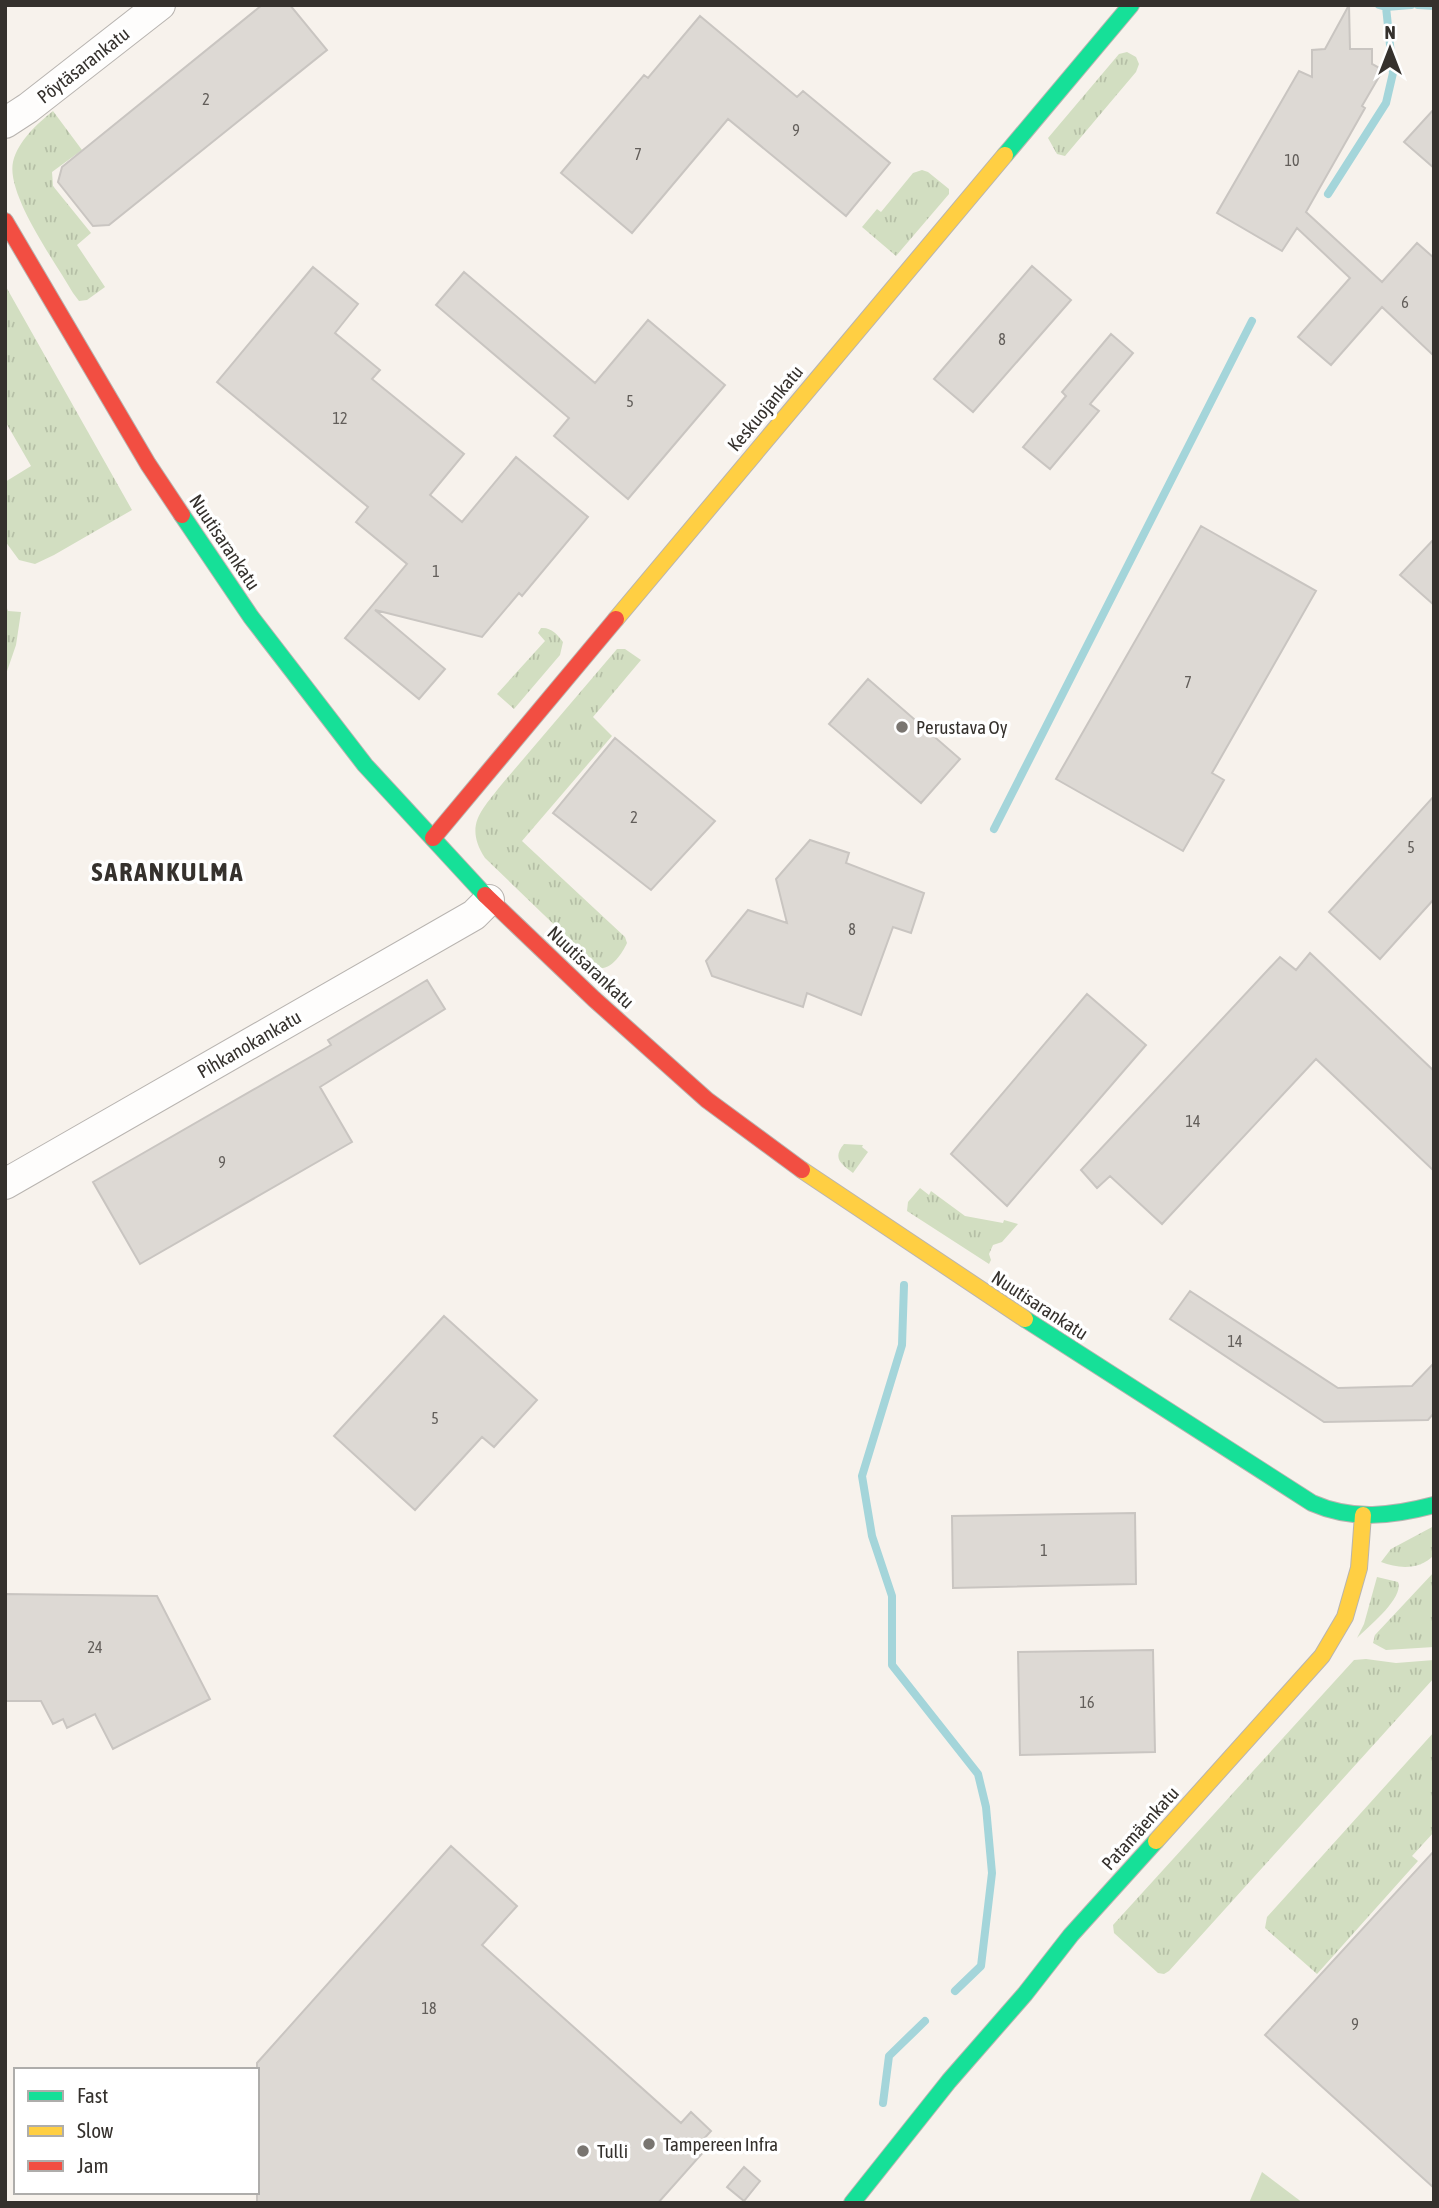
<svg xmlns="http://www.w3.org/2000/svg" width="1439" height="2208" font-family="'Asap Condensed',sans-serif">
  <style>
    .grass { fill: url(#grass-tufts) }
    .green { fill: #d2dec1 }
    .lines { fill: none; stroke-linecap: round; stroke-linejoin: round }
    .stream { stroke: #a4d5da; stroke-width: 8 }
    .building { fill: #ddd9d4; stroke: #c9c5c1; stroke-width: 2 }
    .street-casing { stroke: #b8b4b0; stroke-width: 32 }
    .fast-casing { stroke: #b8b4b0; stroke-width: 18 }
    .slow-casing { stroke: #b8b4b0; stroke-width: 18 }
    .jam-casing { stroke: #b8b4b0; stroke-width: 18 }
    .street { stroke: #fefdfc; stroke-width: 30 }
    .fast { stroke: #16e098; stroke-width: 16 }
    .slow { stroke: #ffcf43; stroke-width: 16 }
    .jam { stroke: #f24e42; stroke-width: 16 }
    .poi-dot { fill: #797570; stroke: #fff; stroke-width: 2.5 }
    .labels { text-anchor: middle; stroke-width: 7; stroke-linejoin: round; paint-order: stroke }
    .number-label { font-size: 16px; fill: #625e5a }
    .street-label { font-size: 19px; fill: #35312d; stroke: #fff }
    .poi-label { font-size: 19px; fill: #35312d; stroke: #fff; text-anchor: start }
    .district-label { font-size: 26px; font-weight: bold; letter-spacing: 2px; fill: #35312d; stroke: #fff }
  </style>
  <defs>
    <pattern id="grass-tufts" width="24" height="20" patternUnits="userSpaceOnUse" patternTransform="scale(1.75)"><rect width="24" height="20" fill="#d2dec1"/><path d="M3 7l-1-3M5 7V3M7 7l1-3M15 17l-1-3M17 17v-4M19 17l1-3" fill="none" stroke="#b5bfa6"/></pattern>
  </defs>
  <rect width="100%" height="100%" fill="#f7f2ec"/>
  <!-- grass -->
  <path class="grass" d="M 1127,52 L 1136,57 L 1139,64 L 1136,72 L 1065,156 L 1057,154 L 1048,138 L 1119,54 Z
    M 53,111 L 82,150 L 52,172 L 53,186 L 91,233 L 77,245 L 105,287 L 87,300 L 79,301 L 73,293 C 56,263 6,195 13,162 C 18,141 37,124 53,111 Z
    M 922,170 L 928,172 L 949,189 L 949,194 L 896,256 L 862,227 L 877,209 L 881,212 L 913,173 Z
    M 5,285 L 132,510 L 54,555 L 35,564 L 19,560 L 5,541 L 5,482 L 31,466 L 5,421 Z
    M 5,603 L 8,611 L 21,612 L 16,645 L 5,677 Z
    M 541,628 C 551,627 557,634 563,642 L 560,655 L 514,709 L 497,694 L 545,641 L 538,633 Z
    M 617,649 L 625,649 L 641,660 L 593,717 L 612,736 L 522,841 L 625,937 L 627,943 C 622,954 611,970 599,968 L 485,858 C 464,825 481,811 502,784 Z
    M 844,1144 L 863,1145 L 862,1147 L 868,1152 L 853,1173 C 841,1164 832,1158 844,1144 Z
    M 920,1188 L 929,1195 L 931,1191 L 965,1216 L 1003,1223 L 1004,1220 L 1018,1224 L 1002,1242 L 993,1245 L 989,1254 L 991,1260 L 989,1264 L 907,1211 L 908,1202 Z
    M 1434,1526 L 1434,1555 C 1420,1570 1399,1569 1381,1562 L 1391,1549 Z
    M 1434,1572 L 1434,1647 L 1386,1650 L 1373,1643 L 1375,1635 Z
    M 1377,1577 L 1398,1582 C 1404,1598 1369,1626 1357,1638 L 1364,1624 Z
    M 1366,1659 L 1396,1663 L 1434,1660 L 1434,1678 L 1169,1971 L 1164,1974 L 1158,1973 L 1114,1933 L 1113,1925 L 1354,1660 Z
    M 1434,1732 L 1434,1832 L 1412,1856 L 1418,1861 L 1317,1974 L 1265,1928 L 1267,1917 Z"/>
  <!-- green -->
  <path class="green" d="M 1262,2172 L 1303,2203 L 1249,2203 Z"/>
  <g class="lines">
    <!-- stream -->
    <path class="stream" d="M 1379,5 L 1386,7 L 1411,5
      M 1418,5 L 1434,6
      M 1328,194 L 1386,103 L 1393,73 L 1386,7
      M 994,829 L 1252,321
      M 904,1285 L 902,1345 L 862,1476 L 872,1536 L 892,1596 L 892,1665 L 978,1774 L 986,1807 L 992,1873 L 981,1966 L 955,1991
      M 883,2103 L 889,2056 L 925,2021"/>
  </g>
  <!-- building -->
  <path class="building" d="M 262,5 L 290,5 L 327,50 L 109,225 L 93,226 L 58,182 L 62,167 Z
    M 1349,5 L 1350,49 L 1372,49 L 1372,64 L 1383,70 L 1362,106 L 1365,108 L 1306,212 L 1382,282 L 1417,243 L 1434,258 L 1434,356 L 1382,307 L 1331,365 L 1298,337 L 1350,278 L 1297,228 L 1282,251 L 1217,213 L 1299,71 L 1312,77 L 1312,50 L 1325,49 Z
    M 700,16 L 797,97 L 803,91 L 890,163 L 846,216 L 728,119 L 632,233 L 561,173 L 644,75 L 648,78 Z
    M 1434,109 L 1434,168 L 1404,142 Z
    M 1032,266 L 1071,300 L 973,412 L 934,379 Z
    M 313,267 L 358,304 L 335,333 L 380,370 L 372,379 L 464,454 L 430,495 L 462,522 L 516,457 L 588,517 L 522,596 L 519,593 L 482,637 L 375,610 L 445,669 L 419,699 L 345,638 L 407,564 L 356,522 L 368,507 L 217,382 Z
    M 464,272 L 595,383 L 648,320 L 725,385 L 628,499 L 554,436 L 569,418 L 436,305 Z
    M 1111,334 L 1133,353 L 1090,404 L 1099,411 L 1050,469 L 1023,447 L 1066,396 L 1062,392 Z
    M 1201,526 L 1316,591 L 1212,773 L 1224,780 L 1183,851 L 1056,779 Z
    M 1434,539 L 1434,605 L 1400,575 Z
    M 868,679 L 960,759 L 921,803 L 829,724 Z
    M 615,738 L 715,821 L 651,890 L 553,813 Z
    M 1434,796 L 1434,899 L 1380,959 L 1329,912 Z
    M 810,840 L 849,853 L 846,863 L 924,893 L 911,933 L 893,927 L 861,1015 L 807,993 L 803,1007 L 712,976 L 706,961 L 748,910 L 787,923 L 776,879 Z
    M 1310,953 L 1434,1071 L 1434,1171 L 1316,1059 L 1162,1224 L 1110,1176 L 1097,1188 L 1081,1170 L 1280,957 L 1296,970 Z
    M 427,980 L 445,1009 L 320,1087 L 352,1142 L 140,1264 L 93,1182 L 331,1045 L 328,1040 Z
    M 1087,994 L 1146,1045 L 1007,1206 L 951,1154 Z
    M 1190,1291 L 1338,1388 L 1412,1386 L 1434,1363 L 1434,1413 L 1428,1420 L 1324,1422 L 1170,1319 Z
    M 444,1316 L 537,1400 L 494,1447 L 482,1437 L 415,1510 L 334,1436 Z
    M 1135,1513 L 1136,1584 L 953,1588 L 952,1516 Z
    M 5,1594 L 157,1596 L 210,1699 L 113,1749 L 95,1714 L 67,1728 L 63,1719 L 53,1724 L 41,1701 L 5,1701 Z
    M 1153,1650 L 1155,1752 L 1020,1755 L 1018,1652 Z
    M 451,1846 L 517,1906 L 482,1945 L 681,2123 L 691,2112 L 711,2131 L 700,2143 L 706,2149 L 658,2203 L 257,2203 L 257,2063 Z
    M 1434,1851 L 1434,2188 L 1265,2035 Z
    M 744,2167 L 760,2181 L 744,2201 L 727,2187 Z"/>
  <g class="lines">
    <!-- street casing -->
    <g class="street-casing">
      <path id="street" d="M 5,123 L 28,108 L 160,5
        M 5,1184 L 474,915 L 489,900"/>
    </g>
    <!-- fast casing -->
    <g class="fast-casing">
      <path id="fast" d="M 1005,155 L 1131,5
        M 182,515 L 251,617 L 365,765 L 485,895
        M 1025,1319 L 1312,1503 C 1353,1521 1392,1516 1434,1505
        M 852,2203 L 949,2081 L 1025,1994 L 1071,1935 L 1156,1841"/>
    </g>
    <!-- slow casing -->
    <g class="slow-casing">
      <path id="slow" d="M 616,619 L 1005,155
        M 802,1170 L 1025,1319
        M 1156,1841 L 1322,1656 L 1345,1617 L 1359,1568 L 1363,1515"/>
    </g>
    <!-- jam casing -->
    <g class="jam-casing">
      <path id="jam" d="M 5,221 L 148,464 L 182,515
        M 433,838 L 616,619
        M 485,895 L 594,999 L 707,1100 L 802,1170"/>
    </g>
    <!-- street -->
    <use href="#street" class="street"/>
    <!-- fast -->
    <use href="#fast" class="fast"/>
    <!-- slow -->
    <use href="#slow" class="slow"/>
    <!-- jam -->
    <use href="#jam" class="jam"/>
  </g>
  <!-- markers -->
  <g class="poi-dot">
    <circle cx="902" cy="727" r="7"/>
    <circle cx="649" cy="2144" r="7"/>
    <circle cx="583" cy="2151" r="7"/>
  </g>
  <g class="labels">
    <!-- number labels -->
    <g class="number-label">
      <text x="206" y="105">2</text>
      <text x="796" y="136">9</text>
      <text x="638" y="160">7</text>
      <text x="1292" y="166">10</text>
      <text x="1405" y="308">6</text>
      <text x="1002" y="345">8</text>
      <text x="630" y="407">5</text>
      <text x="340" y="424">12</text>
      <text x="436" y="577">1</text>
      <text x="1188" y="688">7</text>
      <text x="634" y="823">2</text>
      <text x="1411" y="853">5</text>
      <text x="852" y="935">8</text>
      <text x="1193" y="1127">14</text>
      <text x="222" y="1168">9</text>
      <text x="1235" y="1347">14</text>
      <text x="435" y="1424">5</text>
      <text x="1044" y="1556">1</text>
      <text x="95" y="1653">24</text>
      <text x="1087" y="1708">16</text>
      <text x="429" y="2014">18</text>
      <text x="1355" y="2030">9</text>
    </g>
    <!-- street labels -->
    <g class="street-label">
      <text transform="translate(83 65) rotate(-38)" y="7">Pöytäsarankatu</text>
      <text transform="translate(765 408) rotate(-50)" y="7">Keskuojankatu</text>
      <text transform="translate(225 542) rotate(56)" y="7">Nuutisarankatu</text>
      <text transform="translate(591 967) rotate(43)" y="7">Nuutisarankatu</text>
      <text transform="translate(249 1044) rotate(-30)" y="7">Pihkanokankatu</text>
      <text transform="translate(1040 1305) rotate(33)" y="7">Nuutisarankatu</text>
      <text transform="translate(1140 1828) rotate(-48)" y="7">Patamäenkatu</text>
    </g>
    <!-- poi labels -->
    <g class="poi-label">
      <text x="916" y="734">Perustava Oy</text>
      <text x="663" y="2151">Tampereen Infra</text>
      <text x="597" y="2158">Tulli</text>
    </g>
    <!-- district labels -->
    <g class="district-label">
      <text x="168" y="881">SARANKULMA</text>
    </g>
  </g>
  <!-- border -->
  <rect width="1439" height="2208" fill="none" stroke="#35312d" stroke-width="14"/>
  <!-- legend -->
  <rect x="14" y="2068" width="245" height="126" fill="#ffffff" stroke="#aeadab" stroke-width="2"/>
  <rect x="28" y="2091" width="35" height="10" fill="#16e098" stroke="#aeadab" stroke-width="2"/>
  <text x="77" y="2103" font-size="21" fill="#35312d">Fast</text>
  <rect x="28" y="2126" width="35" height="10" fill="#ffcf43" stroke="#aeadab" stroke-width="2"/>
  <text x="77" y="2138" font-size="21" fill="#35312d">Slow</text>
  <rect x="28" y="2161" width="35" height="10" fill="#f24e42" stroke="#aeadab" stroke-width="2"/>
  <text x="77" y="2173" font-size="21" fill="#35312d">Jam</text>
  <!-- north arrow -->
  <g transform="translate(1390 49)" stroke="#ffffff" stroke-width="5" paint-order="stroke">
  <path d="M0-5L12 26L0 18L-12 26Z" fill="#35312d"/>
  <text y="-10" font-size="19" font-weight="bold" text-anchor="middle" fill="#35312d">N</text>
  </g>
</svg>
